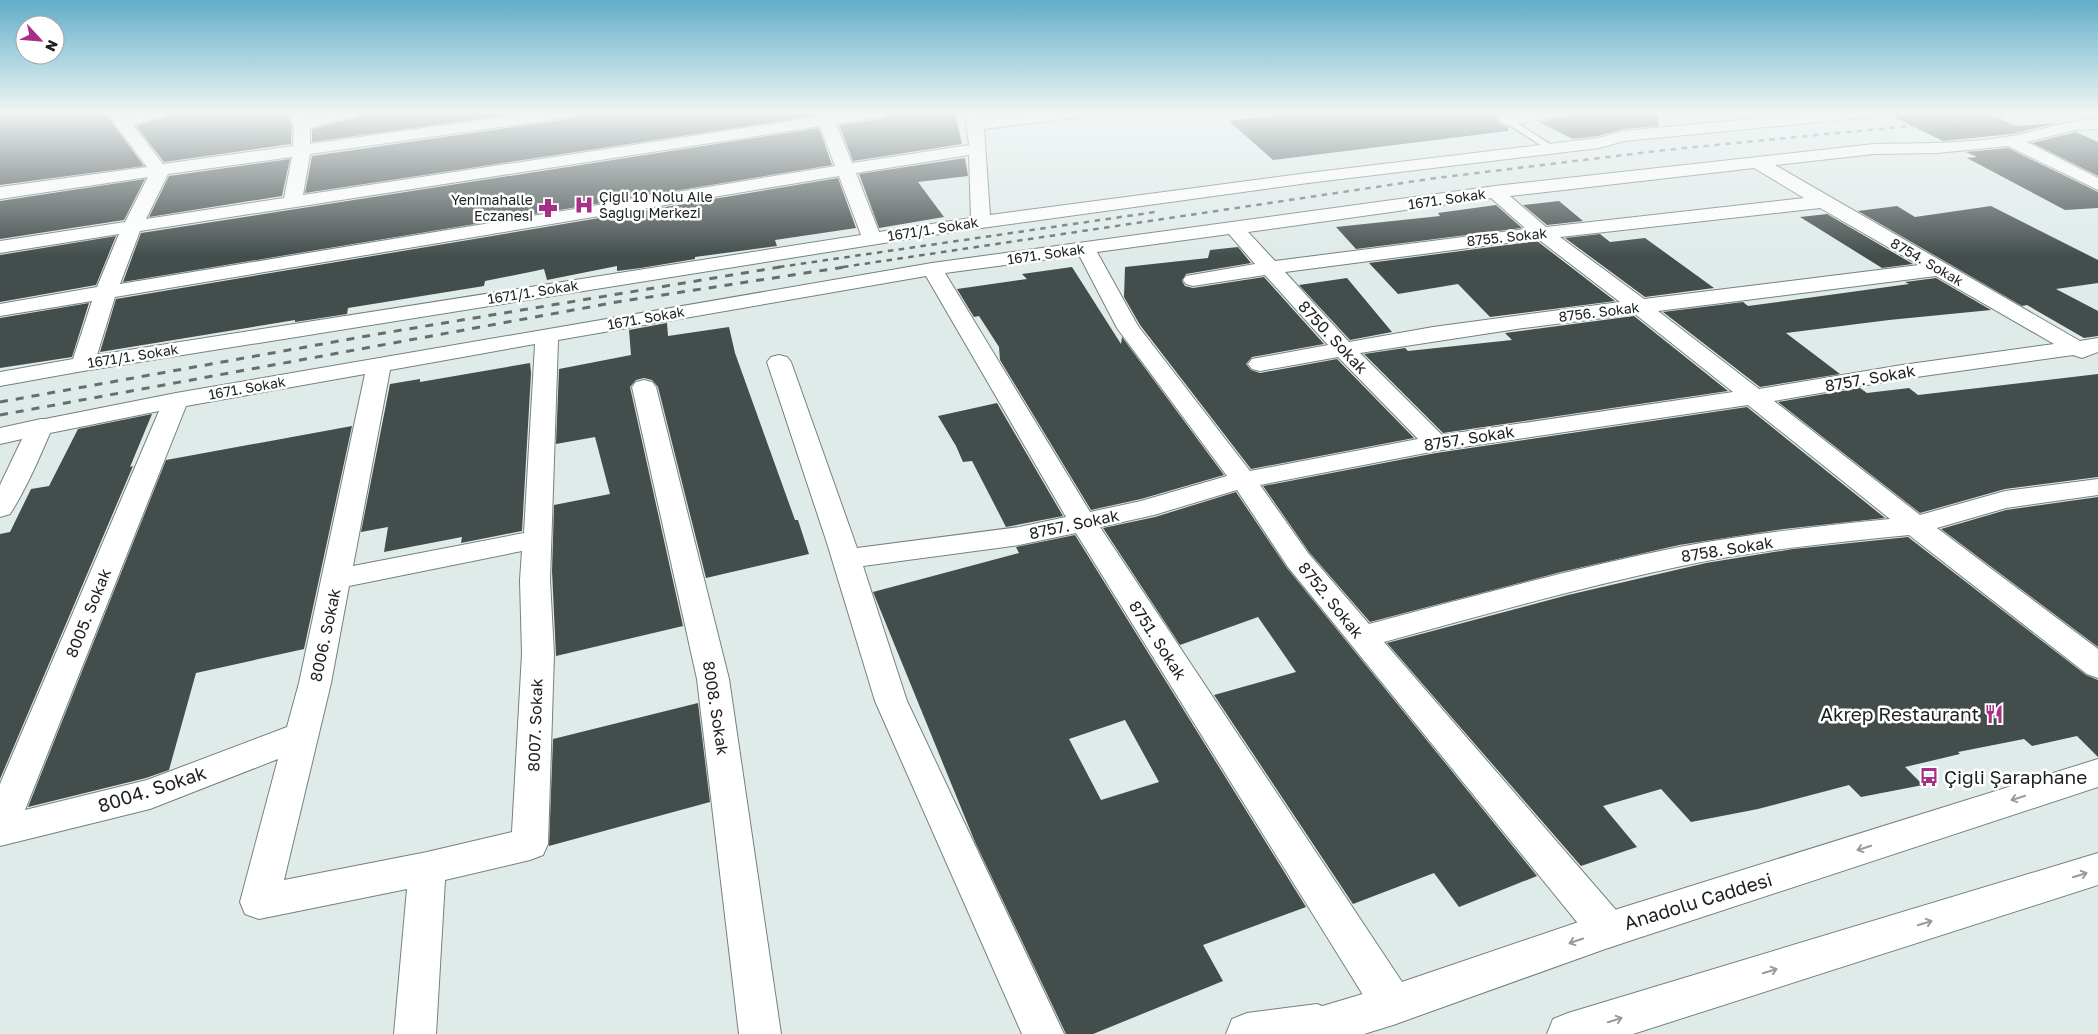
<svg xmlns="http://www.w3.org/2000/svg" width="2098" height="1034" font-family="'Golos Text',sans-serif">
  <style>
    .building { fill: #434d4c; fill-rule: evenodd }
    .lines { fill: none; stroke-linecap: round; stroke-linejoin: round }
    .lane-casing { stroke: #75817f; stroke-width: 3 }
    .street-casing { stroke: #75817f; stroke-width: 2 }
    .highway-casing { stroke: #75817f; stroke-width: 2 }
    .lane { fill: #fff; fill-rule: evenodd }
    .street { fill: #fff; fill-rule: evenodd }
    .highway { fill: #fff; fill-rule: evenodd }
    .rail-far1 { stroke: #676f6e; stroke-width: 2.5; stroke-dasharray: 5.5 5.5; stroke-linecap: butt }
    .rail { stroke: #676f6e; stroke-width: 3; stroke-dasharray: 8 8; stroke-linecap: butt }
    .oneway { stroke: #999b9b }
    .labels { text-anchor: middle; stroke-width: 5; stroke-linejoin: round; paint-order: stroke }
    .far-poi-label { font-size: 14px; fill: #1c2120; stroke: #fff; text-anchor: start }
    .far-street-label { font-size: 14px; fill: #1c2120; stroke: #fff }
    .street-label { font-size: 16px; fill: #1c2120; stroke: #fff }
    .near-poi-label { font-size: 19px; fill: #1c2120; stroke: #fff; text-anchor: end }
    .near-street-label { font-size: 19px; fill: #1c2120; stroke: #fff }
  </style>
  <rect width="100%" height="100%" fill="#dfebe9"/>
  <!-- building -->
  <path class="building" d="M 0,112 L 104,112 L 144,166 L 0,185 Z
    M 168,112 L 285,112 L 292,125 L 291,144 L 164,162 L 136,126 L 165,117 Z
    M 360,112 L 526,112 L 312,142 L 312,129 L 357,117 Z
    M 579,112 L 813,112 L 814,116 L 305,193 L 312,156 L 569,119 L 576,117 Z
    M 889,112 L 955,112 L 962,144 L 853,161 L 839,125 L 880,119 L 887,116 Z
    M 1304,112 L 1488,112 L 1497,119 L 1499,124 L 1508,127 L 1508,131 L 1273,160 L 1229,121 Z
    M 1589,112 L 1656,112 L 1659,126 L 1623,129 L 1598,136 L 1573,139 L 1539,122 Z
    M 1884,112 L 1984,112 L 2016,126 L 2057,123 L 2012,134 L 1943,141 Z
    M 819,128 L 832,165 L 123,282 L 141,233 Z
    M 2076,132 L 2098,142 L 2098,176 L 2032,143 Z
    M 2008,148 L 2098,192 L 2098,208 L 2065,210 L 1967,158 L 1977,157 L 1966,152 Z
    M 965,158 L 968,176 L 918,182 L 944,217 L 879,228 L 859,174 Z
    M 290,159 L 282,196 L 149,217 L 169,176 Z
    M 838,178 L 856,228 L 775,240 L 777,246 L 695,257 L 695,259 L 641,268 L 617,271 L 617,266 L 547,280 L 544,269 L 535,271 L 485,281 L 484,286 L 348,308 L 347,314 L 295,322 L 295,320 L 100,352 L 116,299 Z
    M 145,179 L 124,220 L 0,239 L 0,201 Z
    M 1559,201 L 1583,221 L 1547,225 L 1523,205 Z
    M 1496,205 L 1522,228 L 1356,249 L 1336,227 L 1440,216 L 1438,213 Z
    M 1897,206 L 1915,217 L 1991,206 L 2098,260 L 2098,283 L 2056,289 L 2098,311 L 2098,336 L 2084,338 L 2027,305 L 2022,306 L 1858,211 Z
    M 1827,214 L 1913,264 L 1882,268 L 1800,217 Z
    M 1600,234 L 1610,242 L 1645,238 L 1714,288 L 1645,297 L 1565,238 Z
    M 116,236 L 96,285 L 0,302 L 0,255 Z
    M 1537,241 L 1615,301 L 1490,317 L 1458,284 L 1398,294 L 1369,263 Z
    M 1238,247 L 1251,263 L 1186,274 L 1182,281 L 1185,286 L 1193,288 L 1264,277 L 1324,344 L 1252,357 L 1246,364 L 1251,370 L 1260,373 L 1337,359 L 1414,438 L 1251,469 L 1140,325 L 1124,297 L 1125,267 L 1208,258 L 1210,250 Z
    M 1072,267 L 1121,344 L 1122,337 L 1224,475 L 1141,499 L 1091,510 L 1000,360 L 999,347 L 979,316 L 974,317 L 957,289 L 1027,279 L 1022,274 Z
    M 1347,278 L 1392,332 L 1350,340 L 1299,285 Z
    M 1936,278 L 1991,310 L 1889,320 L 1786,333 L 1840,374 L 1760,387 L 1663,312 L 1743,302 L 1748,306 L 1909,284 L 1905,282 Z
    M 89,303 L 72,357 L 0,368 L 0,318 Z
    M 1634,316 L 1728,391 L 1443,433 L 1364,354 L 1405,348 L 1408,351 L 1512,340 L 1505,333 Z
    M 667,323 L 668,336 L 729,327 L 735,353 L 795,520 L 798,520 L 809,554 L 706,578 L 658,387 L 652,380 L 644,378 L 636,380 L 630,387 L 683,626 L 556,656 L 552,571 L 554,505 L 610,494 L 595,437 L 556,444 L 559,369 L 631,355 L 629,330 Z
    M 530,363 L 531,373 L 522,531 L 461,543 L 462,537 L 384,552 L 388,527 L 361,532 L 390,384 L 420,379 L 420,382 Z
    M 2098,374 L 2098,477 L 2005,489 L 1920,513 L 1778,402 L 1860,388 L 1867,393 L 1909,388 L 1918,395 Z
    M 997,403 L 1063,516 L 1006,527 L 972,461 L 963,462 L 956,446 L 938,416 Z
    M 1747,407 L 1885,518 L 1784,529 L 1679,545 L 1561,572 L 1370,622 L 1309,552 L 1263,486 L 1436,453 Z
    M 152,414 L 130,467 L 133,466 L 0,779 L 0,534 L 10,532 L 31,489 L 49,486 L 78,429 Z
    M 352,426 L 304,649 L 196,673 L 169,770 L 146,778 L 28,807 L 166,460 Z
    M 1236,492 L 1287,568 L 1537,876 L 1459,907 L 1434,873 L 1353,904 L 1214,695 L 1296,672 L 1258,617 L 1180,645 L 1103,528 L 1155,517 Z
    M 2098,497 L 2098,647 L 1941,529 L 2006,510 Z
    M 1075,535 L 1306,907 L 1203,945 L 1223,981 L 1093,1034 L 1066,1034 L 975,842 L 873,592 L 1019,553 L 1016,547 ZM 1125,720 L 1159,782 L 1101,800 L 1069,739 Z
    M 1908,537 L 2086,675 L 2098,680 L 2098,757 L 2077,736 L 2032,746 L 2024,739 L 1958,752 L 1960,754 L 1905,767 L 1923,785 L 1861,797 L 1849,785 L 1758,809 L 1691,822 L 1661,789 L 1603,806 L 1637,847 L 1581,866 L 1387,643 L 1568,595 L 1706,563 L 1793,549 Z
    M 698,703 L 710,802 L 549,846 L 553,739 Z"/>
  <g class="lines">
    <!-- lane casing -->
    <g class="lane-casing">
      <path id="lane" d="M 1490,112 L 1500,112 L 1556,148 L 1554,150 L 1548,150 Z"/>
    </g>
    <!-- street casing -->
    <g class="street-casing">
      <path id="street" d="M 106,112 L 122,112 L 126,117 L 142,112 L 166,112 L 164,115 L 133,125 L 163,164 L 293,146 L 294,125 L 287,112 L 303,112 L 307,119 L 333,112 L 358,112 L 356,115 L 310,128 L 310,144 L 537,112 L 577,112 L 575,115 L 569,117 L 310,154 L 303,195 L 817,117 L 815,112 L 831,112 L 832,114 L 849,112 L 887,112 L 885,115 L 879,117 L 836,124 L 852,163 L 969,145 L 965,112 L 981,112 L 983,119 L 1045,112 L 1090,112 L 1088,115 L 1082,117 L 984,129 L 990,215 L 1308,173 L 1598,138 L 1623,131 L 1824,112 L 1879,112 L 1877,115 L 1871,117 L 1624,141 L 1599,148 L 1308,183 L 959,231 L 83,371 L 0,386 L 0,372 L 73,359 L 92,301 L 0,316 L 0,304 L 97,287 L 119,234 L 0,253 L 0,241 L 125,222 L 148,177 L 0,199 L 0,187 L 147,167 ZM 820,126 L 835,166 L 120,284 L 140,231 ZM 969,155 L 971,218 L 879,232 L 856,173 ZM 292,157 L 284,198 L 146,219 L 168,174 ZM 839,176 L 861,235 L 97,355 L 115,297 Z
        M 1529,112 L 1566,112 L 1564,115 L 1558,117 L 1507,125 L 1501,123 L 1499,120 L 1501,117 Z
        M 2098,119 L 2098,129 L 2075,130 L 2027,142 L 2098,178 L 2098,190 L 2008,146 L 1937,153 L 1874,154 L 1775,165 L 2080,341 L 2098,338 L 2098,352 L 2082,358 L 2073,355 L 1902,379 L 1774,401 L 1920,515 L 2005,491 L 2098,479 L 2098,495 L 2006,508 L 1937,528 L 2098,649 L 2098,678 L 2087,674 L 1909,535 C 1832,543 1754,550 1677,567 C 1579,588 1482,615 1384,642 L 1622,917 L 1628,930 L 1622,943 L 1608,948 L 1594,943 L 1288,567 L 1237,490 L 1154,515 L 1100,527 L 1408,991 L 1414,1005 L 1408,1019 L 1393,1025 L 1378,1019 L 1076,533 L 1019,545 L 863,566 L 907,701 L 1064,1034 L 1022,1034 L 875,701 L 827,543 L 767,362 L 771,357 L 779,355 L 787,357 L 791,362 L 857,548 L 1019,527 L 1066,517 L 926,276 L 558,340 L 550,580 L 554,654 L 548,844 L 543,855 L 530,860 L 445,880 L 436,1034 L 394,1034 L 407,889 L 259,919 L 245,914 L 240,902 L 278,759 L 150,809 L 0,846 L 0,784 L 159,411 L 50,433 C 38,461 26,489 10,514 L 0,517 L 0,485 L 22,439 L 0,444 L 0,428 L 41,419 L 45,419 L 176,393 L 932,263 L 1495,186 L 1874,144 C 1919,143 1967,144 2012,136 C 2042,130 2067,120 2098,119 ZM 1754,168 L 1804,198 L 1546,227 L 1510,196 ZM 1491,198 L 1526,229 L 1275,261 L 1248,232 ZM 1820,208 L 1919,265 L 1644,299 L 1560,237 ZM 1229,234 L 1255,264 L 1186,276 L 1183,280 L 1186,284 L 1193,286 L 1265,275 L 1328,345 L 1252,359 L 1248,364 L 1252,369 L 1260,371 L 1338,357 L 1418,439 L 1250,471 L 1138,326 L 1097,252 ZM 1538,239 L 1620,302 L 1433,327 L 1349,342 L 1285,272 ZM 1079,255 L 1117,328 L 1227,476 L 1141,501 L 1090,512 L 945,273 ZM 1936,276 L 2054,344 L 1902,365 L 1759,389 L 1658,311 ZM 1635,314 L 1733,392 L 1442,435 L 1360,353 L 1523,328 ZM 535,344 L 524,533 L 353,566 L 390,370 ZM 365,374 L 299,683 L 287,727 L 147,780 L 25,810 L 186,406 ZM 1748,405 L 1890,519 C 1819,526 1748,534 1679,547 C 1574,568 1472,597 1369,624 L 1308,553 L 1260,485 L 1436,451 ZM 522,551 L 520,580 L 522,654 L 512,832 L 427,852 L 284,880 L 331,683 L 349,586 Z
        M 644,380 L 652,382 L 656,387 L 729,679 L 781,1034 L 739,1034 L 697,679 L 632,387 L 636,382 Z
        M 1317,1004 L 1332,1010 L 1338,1024 L 1334,1034 L 1226,1034 L 1232,1019 L 1247,1013 Z"/>
    </g>
    <!-- highway casing -->
    <g class="highway-casing">
      <path id="highway" d="M 2098,759 L 2098,787 L 1608,948 L 1393,1025 L 1364,1034 L 1278,1034 L 1284,1019 L 1299,1013 L 1393,985 L 1608,912 Z
        M 2098,853 L 2098,885 L 1633,1034 L 1547,1034 L 1553,1019 L 1568,1013 Z"/>
    </g>
    <!-- lane -->
    <use href="#lane" class="lane"/>
    <!-- street -->
    <use href="#street" class="street"/>
    <!-- highway -->
    <use href="#highway" class="highway"/>
    <!-- rail-far1 -->
    <path class="rail-far1" d="M 779,267 L 1155,212
      M 843,267 L 1436,178 L 1665,150 L 2051,112"/>
    <!-- rail -->
    <path class="rail" d="M 0,402 L 378,334 L 786,266
      M 0,415 L 617,302 L 851,266"/>
  </g>
  <!-- one-way arrows -->
  <defs><path id="oneway-shaft" d="M-6 0H5M1.5-3L5.5 0L1.5 3" fill="none" stroke-width="1.6" stroke-linecap="round" stroke-linejoin="round" transform="scale(1.25)"/></defs>
  <g class="oneway">
    <use href="#oneway-shaft" transform="translate(2018 798) rotate(162)"/>
    <use href="#oneway-shaft" transform="translate(1864 848) rotate(162)"/>
    <use href="#oneway-shaft" transform="translate(2080 875) rotate(-17)"/>
    <use href="#oneway-shaft" transform="translate(1925 923) rotate(-17)"/>
    <use href="#oneway-shaft" transform="translate(1576 941) rotate(161)"/>
    <use href="#oneway-shaft" transform="translate(1770 971) rotate(-17)"/>
    <use href="#oneway-shaft" transform="translate(1615 1020) rotate(-17)"/>
  </g>
  <!-- sky -->
  <linearGradient id="sky" x2="0" y2="1"><stop stop-color="#61aeca"/><stop offset="0.44" stop-color="#f1f6f5"/><stop offset="1" stop-color="#f1f6f5" stop-opacity="0"/></linearGradient>
  <rect width="2098" height="256" fill="url(#sky)"/>
  <!-- icons -->
  <defs>
    <g id="hospital-bare" transform="scale(1.5)"><path d="M-5-5h3v3.5h4V-5h3V5h-3V1.5h-4V5h-3Z" fill="#a72f85" stroke="#fff" stroke-width="2.5" paint-order="stroke"/></g>
    <g id="pharmacy-bare" transform="scale(1.5)"><path d="M-2-6h4v4h4v4h-4v4h-4v-4h-4v-4h4Z" fill="#a72f85" stroke="#fff" stroke-width="2.5" paint-order="stroke"/></g>
    <g id="restaurant-bare" transform="scale(1.5)"><path d="M-5-6h1v4h1v-4h1v4h1v-4h1v5L-1.5 .5V6h-2V.5L-5-1ZM5-6V6H3V1.5H1.5Q1.5-4 5-6Z" fill="#a72f85" stroke="#fff" stroke-width="2.5" paint-order="stroke"/></g>
    <g id="bus-bare" transform="scale(1.5)"><path d="M-5-6H5V4H4V6H2V4H-2V6H-4V4H-5ZM-3.5-4V0h7V-4ZM-3.5 1.2v1.5H-2V1.2ZM2 1.2v1.5H3.5V1.2Z" fill="#a72f85" stroke="#fff" stroke-width="2.5" paint-order="stroke"/></g>
  </defs>
  <g fill-rule="evenodd">
    <use href="#hospital-bare" x="584" y="205"/>
    <use href="#pharmacy-bare" x="548" y="208"/>
    <use href="#restaurant-bare" x="1994" y="714"/>
    <use href="#bus-bare" x="1929" y="777"/>
  </g>
  <g class="labels">
    <!-- far-poi labels -->
    <g class="far-poi-label">
      <text x="599" y="202">Çiğli 10 Nolu Aile<tspan x="599" dy="16">Sağlığı Merkezi</tspan></text>
      <text x="533" y="205" text-anchor="end">Yenimahalle<tspan x="533" dy="16">Eczanesi</tspan></text>
    </g>
    <!-- far-street labels -->
    <g class="far-street-label">
      <text transform="translate(1447 199) rotate(-8)" y="5">1671. Sokak</text>
      <text transform="translate(933 229) rotate(-9)" y="5">1671/1. Sokak</text>
      <text transform="translate(1507 237) rotate(-6)" y="5">8755. Sokak</text>
      <text transform="translate(1046 254) rotate(-8)" y="5">1671. Sokak</text>
      <text transform="translate(1927 262) rotate(30)" y="5">8754. Sokak</text>
      <text transform="translate(533 292) rotate(-9)" y="5">1671/1. Sokak</text>
      <text transform="translate(1599 312) rotate(-7)" y="5">8756. Sokak</text>
      <text transform="translate(646 318) rotate(-10)" y="5">1671. Sokak</text>
      <text transform="translate(133 356) rotate(-9)" y="5">1671/1. Sokak</text>
      <text transform="translate(247 388) rotate(-10)" y="5">1671. Sokak</text>
    </g>
    <!-- street labels -->
    <g class="street-label">
      <text transform="translate(1333 337) rotate(47)" y="6">8750. Sokak</text>
      <text transform="translate(1870 378) rotate(-10)" y="6">8757. Sokak</text>
      <text transform="translate(1469 438) rotate(-9)" y="6">8757. Sokak</text>
      <text transform="translate(1074 524) rotate(-12)" y="6">8757. Sokak</text>
      <text transform="translate(1727 549) rotate(-9)" y="6">8758. Sokak</text>
      <text transform="translate(1331 600) rotate(51)" y="6">8752. Sokak</text>
      <text transform="translate(88 613) rotate(-68)" y="6">8005. Sokak</text>
      <text transform="translate(325 635) rotate(-78)" y="6">8006. Sokak</text>
      <text transform="translate(1158 640) rotate(57)" y="6">8751. Sokak</text>
      <text transform="translate(716 708) rotate(81)" y="6">8008. Sokak</text>
      <text transform="translate(535 725) rotate(-88)" y="6">8007. Sokak</text>
    </g>
    <!-- near-poi labels -->
    <g class="near-poi-label">
      <text x="1979" y="721">Akrep Restaurant</text>
      <text x="1944" y="784" text-anchor="start">Çiğli Şaraphane</text>
    </g>
    <!-- near-street labels -->
    <g class="near-street-label">
      <text transform="translate(152 789) rotate(-18)" y="7">8004. Sokak</text>
      <text transform="translate(1698 901) rotate(-17)" y="7">Anadolu Caddesi</text>
    </g>
  </g>
  <!-- north arrow -->
  <g transform="translate(40 40) rotate(116)"><circle r="24" fill="#ffffff" stroke="#a4a6a6"/>
  <path d="M0-4L9 19L0 12L-9 19Z" fill="#a72f85"/>
  <text y="-8" font-size="14" font-weight="bold" text-anchor="middle" fill="#1c2120">N</text>
  </g>
</svg>
